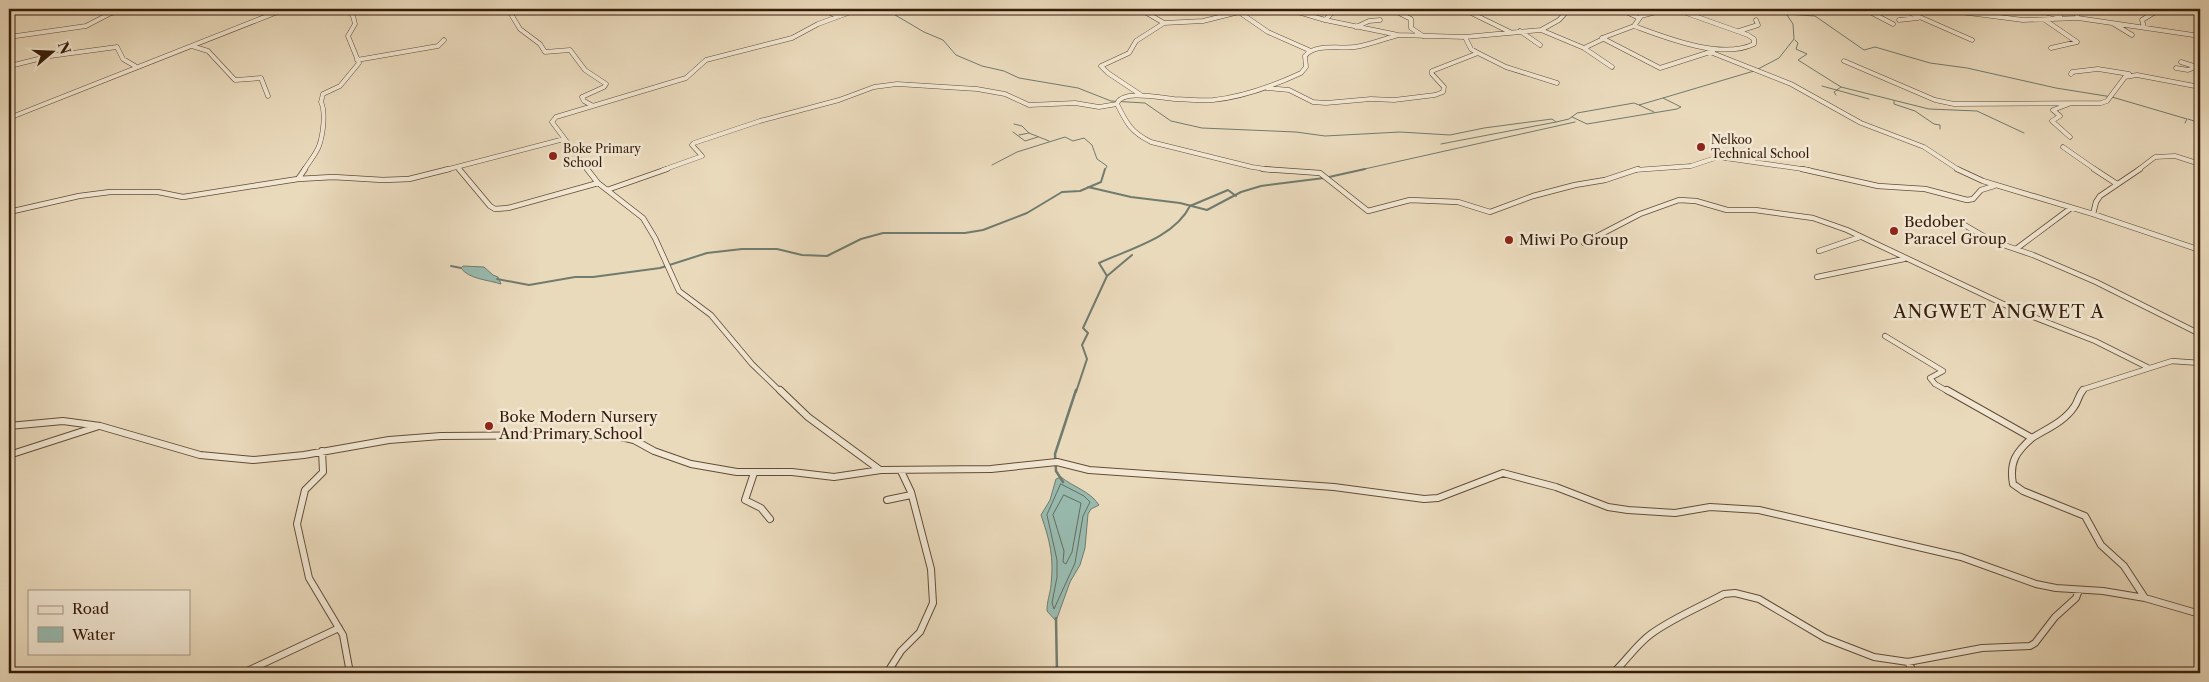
<svg xmlns="http://www.w3.org/2000/svg" width="2209" height="682" font-family="'Libre Caslon Text',serif">
  <style>
    .water { fill: #98bbb0; stroke: #717b6e }
    .lines { fill: none; stroke-linecap: round; stroke-linejoin: round }
    .shore { stroke: #676c5d; stroke-width: 1 }
    .stream-far2 { stroke: #717b6e; stroke-width: 1 }
    .stream-far1 { stroke: #717b6e; stroke-width: 2 }
    .stream { stroke: #717b6e; stroke-width: 2.5 }
    .minor-far2-casing { stroke: #634c36; stroke-width: 5 }
    .minor-far1-casing { stroke: #634c36; stroke-width: 6 }
    .minor-casing { stroke: #634c36; stroke-width: 8 }
    .minor-far2 { stroke: #f1e7d3; stroke-width: 4 }
    .minor-far1 { stroke: #f1e7d3; stroke-width: 4.5 }
    .minor { stroke: #f1e7d3; stroke-width: 6 }
    .poi-dot { fill: #8f2418; stroke: #f1e7d3; stroke-width: 2 }
    .labels { text-anchor: middle; stroke-width: 5; stroke-linejoin: round; paint-order: stroke }
    .far-poi-label { font-size: 12px; fill: #361c0a; stroke: #f1e7d3; text-anchor: start }
    .poi-label { font-size: 15px; fill: #361c0a; stroke: #f1e7d3; text-anchor: start }
    .quarter-label { font-size: 18px; letter-spacing: 1px; fill: #361c0a; stroke: #f1e7d3 }
  </style>
  <rect width="100%" height="100%" fill="#eadabc"/>
  <filter id="stains"><feTurbulence type="fractalNoise" baseFrequency=".004" numOctaves="4"/><feColorMatrix values="0 0 0 0 .2 0 0 0 0 .09 0 0 0 0 .02 0 0 0 .5 -.17"/></filter>
  <radialGradient id="worn" r=".72"><stop offset=".6" stop-color="#630" stop-opacity="0"/><stop offset="1" stop-color="#630" stop-opacity=".3"/></radialGradient>
  <!-- water -->
  <path class="water" d="M 463,266 L 484,267 L 493,275 L 498,277 L 501,284 C 489,280 468,279 461,268 Z
    M 1061,477 C 1073,487 1090,491 1099,505 L 1091,509 L 1088,514 L 1085,548 L 1080,565 L 1070,582 L 1056,621 L 1047,611 C 1047,600 1050,595 1051,585 C 1054,557 1050,541 1041,515 L 1050,500 L 1056,479 Z"/>
  <g class="lines">
    <!-- shore -->
    <path class="shore" d="M 1061,484 L 1084,496 L 1090,502 L 1083,516 L 1075,563 L 1054,609 L 1052,603 L 1057,577 L 1057,560 L 1047,515 Z
      M 1064,495 L 1081,503 L 1072,552 L 1066,564 L 1063,562 L 1064,551 L 1053,515 Z"/>
    <!-- stream-far2 -->
    <path class="stream-far2" d="M 885,9 L 924,32 L 943,40 L 956,55 L 982,66 L 1004,71 L 1019,78 L 1078,88 L 1111,101 L 1145,103 L 1171,121 L 1202,128 L 1296,132 L 1325,136 L 1400,132 L 1450,135 L 1484,128 L 1552,119 L 1556,122
      M 1786,14 L 1815,16 L 1864,50 L 1875,47 L 1930,63 L 1967,68 L 2056,88 L 2112,97 L 2187,119 L 2185,123
      M 1795,40 L 1798,43 L 1796,49 L 1807,54 L 1798,60 L 1841,87 L 1929,109 L 1977,111 L 2024,133
      M 1758,69 L 1779,58 L 1794,39 L 1793,24 L 1783,9
      M 1822,86 L 1869,99
      M 1836,95 L 1834,92 L 1841,87
      M 1894,101 L 1894,104 L 1915,111 L 1934,124 L 1940,125 L 1940,129
      M 1654,112 L 1639,105 L 1663,98
      M 1572,117 L 1587,124 L 1677,109 L 1681,107 L 1663,98 L 1754,71
      M 2188,119 L 2200,123
      M 1014,124 L 1022,126 L 1029,133 L 1049,141
      M 1013,132 L 1025,141 L 1038,137
      M 1019,135 L 1029,133
      M 1441,144 L 1556,122 L 1569,119 L 1577,113 L 1634,103 L 1639,105
      M 992,165 L 1017,152 L 1065,137 L 1073,141 L 1084,138 L 1092,145 L 1097,159 L 1107,166 L 1105,170
      M 1360,170 L 1575,122"/>
    <!-- stream-far1 -->
    <path class="stream-far1" d="M 1329,177 L 1365,169
      M 1088,187 L 1131,197 L 1180,203 L 1207,210 L 1241,192 L 1261,186 L 1324,178
      M 451,266 L 461,268
      M 1107,276 L 1099,263 C 1129,249 1174,238 1190,206 L 1228,190 L 1236,196
      M 497,279 L 529,285 L 575,277 L 593,277 L 660,268 L 707,253 L 742,249 L 777,249 L 802,255 L 827,256 L 861,239 L 883,233 L 965,233 L 983,230 L 1027,213 L 1062,192 L 1080,191 L 1101,182 L 1105,169
      M 1076,392 L 1087,359 L 1082,345 L 1088,333 L 1083,328 L 1107,276 L 1132,255"/>
    <!-- stream -->
    <path class="stream" d="M 1063,482 L 1056,471 L 1055,454 L 1076,390
      M 1056,618 L 1057,673"/>
    <!-- minor-far2 casing -->
    <g class="minor-far2-casing">
      <path id="minor-far2" d="M 103,9 L 111,13 L 136,9
        M 508,9 L 520,29 L 540,44 L 545,52 L 570,50 L 585,70 L 606,84 L 604,87 L 582,97 L 584,101 L 593,106
        M 822,9 L 837,16
        M 1140,9 L 1164,23 L 1203,21 L 1239,12 L 1268,32 L 1311,51
        M 1232,9 L 1239,12 L 1266,9
        M 1288,9 L 1325,20 L 1398,35 L 1465,37 L 1541,30 L 1559,20 L 1569,9
        M 1402,9 L 1397,12 L 1411,19 L 1411,28 L 1423,36
        M 1463,9 L 1510,32
        M 1620,9 L 1639,18
        M 1667,9 L 1641,16 L 1634,26 C 1667,38 1721,60 1754,44 L 1754,39 L 1748,35 L 1675,9
        M 1905,9 L 1945,10 L 2023,20 L 2078,18 L 2200,36
        M 2032,9 L 2060,16
        M 2074,9 L 2078,18
        M 1906,11 L 1972,40
        M 1325,20 L 1333,12 L 1332,9
        M 1899,20 L 1918,18
        M 2045,20 L 2077,42 L 2051,48
        M 1893,24 L 1868,11 L 1905,9
        M 2114,24 L 2132,35
        M 1356,27 L 1369,21 L 1380,20
        M 2144,27 L 2142,20 L 2160,9
        M 1541,30 L 1584,48 L 1612,67
        M 1520,31 L 1540,45
        M 1739,31 L 1758,25 L 1756,20
        M 9,37 L 86,26 L 111,13
        M 1602,38 L 1660,68 L 1713,51
        M 1602,38 L 1634,26
        M 192,46 L 208,51 L 235,80 L 261,78 L 268,96
        M 1584,48 L 1603,39
        M 1710,52 L 1791,84 L 1861,123 L 1924,147 L 1959,170
        M 1478,53 L 1506,67 L 1557,83
        M 357,60 L 438,46 L 444,40
        M 1844,61 L 1935,100 L 1954,104 L 2101,103 L 2107,101 L 2125,77 L 2137,75 L 2200,87
        M 2181,62 L 2200,68
        M 14,65 L 50,56 L 117,47 L 123,59 L 135,66
        M 2176,68 L 2188,70 L 2196,67
        M 2071,74 L 2072,72 L 2098,69 L 2129,74
        M 1267,88 L 1289,90 L 1313,102 L 1326,103 L 1371,99 L 1394,100 L 1435,95 L 1443,92 L 1444,87 L 1432,74 L 1432,71 L 1478,53 L 1471,49 L 1465,37
        M 1141,95 L 1108,73 L 1101,66 L 1129,53 L 1136,41 L 1164,23
        M 1117,104 C 1127,124 1131,132 1151,142 L 1252,167 L 1272,170
        M 2069,104 L 2053,110 L 2060,116 L 2052,121 L 2070,137
        M 9,118 L 285,9
        M 2063,147 L 2096,170
        M 458,167 L 460,170
        M 304,170 C 309,162 316,154 319,146 C 323,135 326,112 321,102 L 323,94 L 340,86 L 359,63 L 348,36 L 355,24 L 353,16 L 346,9
        M 445,170 L 564,139
        M 588,170 L 552,122 L 556,117 L 686,78 L 706,60 L 792,38 L 818,24 L 859,9
        M 663,170 L 702,156 L 692,145 L 694,143 L 760,121 L 839,100 L 874,87 L 897,84 L 977,89 L 1005,94 L 1029,105 L 1075,103 L 1099,107 L 1117,104 C 1121,89 1161,98 1174,99 C 1187,99 1200,101 1213,100 C 1243,97 1273,86 1301,73 L 1306,67 L 1305,56 C 1315,43 1341,49 1355,47 C 1369,45 1384,39 1398,35
        M 1635,170 L 1691,166 L 1718,157 L 1809,170
        M 2138,170 L 2155,157 L 2175,156 L 2200,164"/>
    </g>
    <!-- minor-far1 casing -->
    <g class="minor-far1-casing">
      <path id="minor-far1" d="M 305,169 L 298,179 L 333,177 L 383,180 L 409,179 L 449,169
        M 459,169 L 490,206 L 495,209 L 508,208 L 598,183
        M 587,169 L 598,183 L 643,218 L 655,238 L 679,291 L 711,315 L 752,364 L 781,392
        M 1263,169 L 1320,173 L 1368,211 L 1410,200 L 1458,202 L 1490,212 L 1533,196 L 1575,185 L 1605,180 L 1638,169
        M 1802,169 L 1878,186 L 1925,189 L 1967,200 L 1973,199 L 1981,190 L 1994,186
        M 1957,169 L 1983,181 L 2093,214 L 2200,250
        M 2094,169 L 2117,184
        M 607,190 L 667,169
        M 9,212 L 79,196 L 110,192 L 158,192 L 183,197 L 298,179
        M 2093,214 L 2096,202 L 2100,196 L 2140,169
        M 1961,223 L 1992,241 L 2033,255 L 2096,282 L 2200,334
        M 1584,243 L 1640,214 L 1679,200 L 1696,201 L 1727,210 L 1755,210 L 1813,218 L 1847,230 L 2018,311 L 2095,341 L 2149,368
        M 2016,249 L 2071,208
        M 1819,251 L 1860,237
        M 1817,277 L 1904,259
        M 1885,336 L 1943,371 L 1930,378 L 1935,384 L 1949,392
        M 2082,392 L 2084,389 L 2172,361 L 2200,363"/>
    </g>
    <!-- minor casing -->
    <g class="minor-casing">
      <path id="minor" d="M 780,390 L 808,417 L 880,470
        M 1947,390 L 2032,438 C 2016,452 2009,462 2013,484 L 2023,491 L 2085,516 L 2101,545 L 2124,566 L 2145,598
        M 9,426 L 63,421 L 100,426 L 200,455 L 253,460 L 304,455 L 389,440 L 441,436 L 612,435 L 634,440 L 654,451 L 691,464 L 737,472 L 792,472 L 834,477 L 881,470 L 991,469 L 1057,462 L 1089,470 L 1334,487 L 1424,499 L 1438,498 L 1503,473 L 1556,487 L 1608,507 L 1628,510 L 1675,513 L 1710,507 L 1759,510 L 1961,557 L 2036,584 L 2056,588 L 2103,591 L 2145,598 L 2200,614
        M 2032,438 C 2046,429 2064,422 2074,407 C 2078,402 2078,396 2083,390
        M 322,451 L 323,472 L 305,490 L 297,524 L 309,578 L 343,635 L 350,673
        M 9,455 L 99,426
        M 754,473 L 745,500 L 761,508 L 770,519
        M 887,500 L 911,495
        M 1908,662 L 1914,673
        M 243,673 L 339,628
        M 887,673 L 901,651 L 920,632 L 933,603 L 931,569 L 911,492 L 901,471
        M 1613,673 C 1627,660 1636,645 1651,634 C 1673,618 1700,607 1724,594 L 1735,593 L 1759,599 L 1825,638 L 1874,657 L 1908,662 L 1982,648 L 2030,646 L 2035,643 L 2055,617 L 2076,598 L 2079,590"/>
    </g>
    <!-- minor-far2 -->
    <use href="#minor-far2" class="minor-far2"/>
    <!-- minor-far1 -->
    <use href="#minor-far1" class="minor-far1"/>
    <!-- minor -->
    <use href="#minor" class="minor"/>
  </g>
  <!-- markers -->
  <g class="poi-dot">
    <circle cx="1701" cy="147" r="5"/>
    <circle cx="553" cy="156" r="5"/>
    <circle cx="1894" cy="231" r="5"/>
    <circle cx="1509" cy="240" r="5"/>
    <circle cx="489" cy="426" r="5"/>
  </g>
  <g class="labels">
    <!-- far-poi labels -->
    <g class="far-poi-label">
      <text x="1711" y="144">Nelkoo<tspan x="1711" dy="14">Technical School</tspan></text>
      <text x="563" y="153">Boke Primary<tspan x="563" dy="14">School</tspan></text>
    </g>
    <!-- poi labels -->
    <g class="poi-label">
      <text x="1904" y="227">Bedober<tspan x="1904" dy="17">Paracel Group</tspan></text>
      <text x="1519" y="245">Miwi Po Group</text>
      <text x="499" y="422">Boke Modern Nursery<tspan x="499" dy="17">And Primary School</tspan></text>
    </g>
    <!-- quarter labels -->
    <g class="quarter-label">
      <text x="1999" y="318">ANGWET ANGWET A</text>
    </g>
  </g>
  <!-- margin -->
  <rect width="2209" height="682" fill="none" stroke="#eadabc" stroke-width="30"/>
  <rect x="10" y="10" width="2189" height="662" fill="none" stroke="#361c0a" stroke-width="2.5"/>
  <rect x="15" y="15" width="2179" height="652" fill="none" stroke="#361c0a"/>
  <!-- legend -->
  <rect x="28" y="590" width="162" height="65" fill="#f1e7d3" stroke="#a69683"/>
  <rect x="38" y="606" width="25" height="8" fill="#f1e7d3" stroke="#a69683"/>
  <text x="72" y="614" font-size="15" fill="#361c0a">Road</text>
  <rect x="38" y="627" width="25" height="15" fill="#98bbb0" stroke="#a69683"/>
  <text x="72" y="640" font-size="15" fill="#361c0a">Water</text>
  <!-- north arrow -->
  <g transform="translate(52 52) rotate(71)" stroke="#f1e7d3" stroke-width="4" paint-order="stroke">
  <path d="M0-4L9 19L0 12L-9 19Z" fill="#361c0a"/>
  <text y="-8" font-size="14" font-weight="bold" text-anchor="middle" fill="#361c0a">N</text>
  </g>
  <rect width="100%" height="100%" filter="url(#stains)"/>
  <rect width="100%" height="100%" fill="url(#worn)"/>
</svg>
